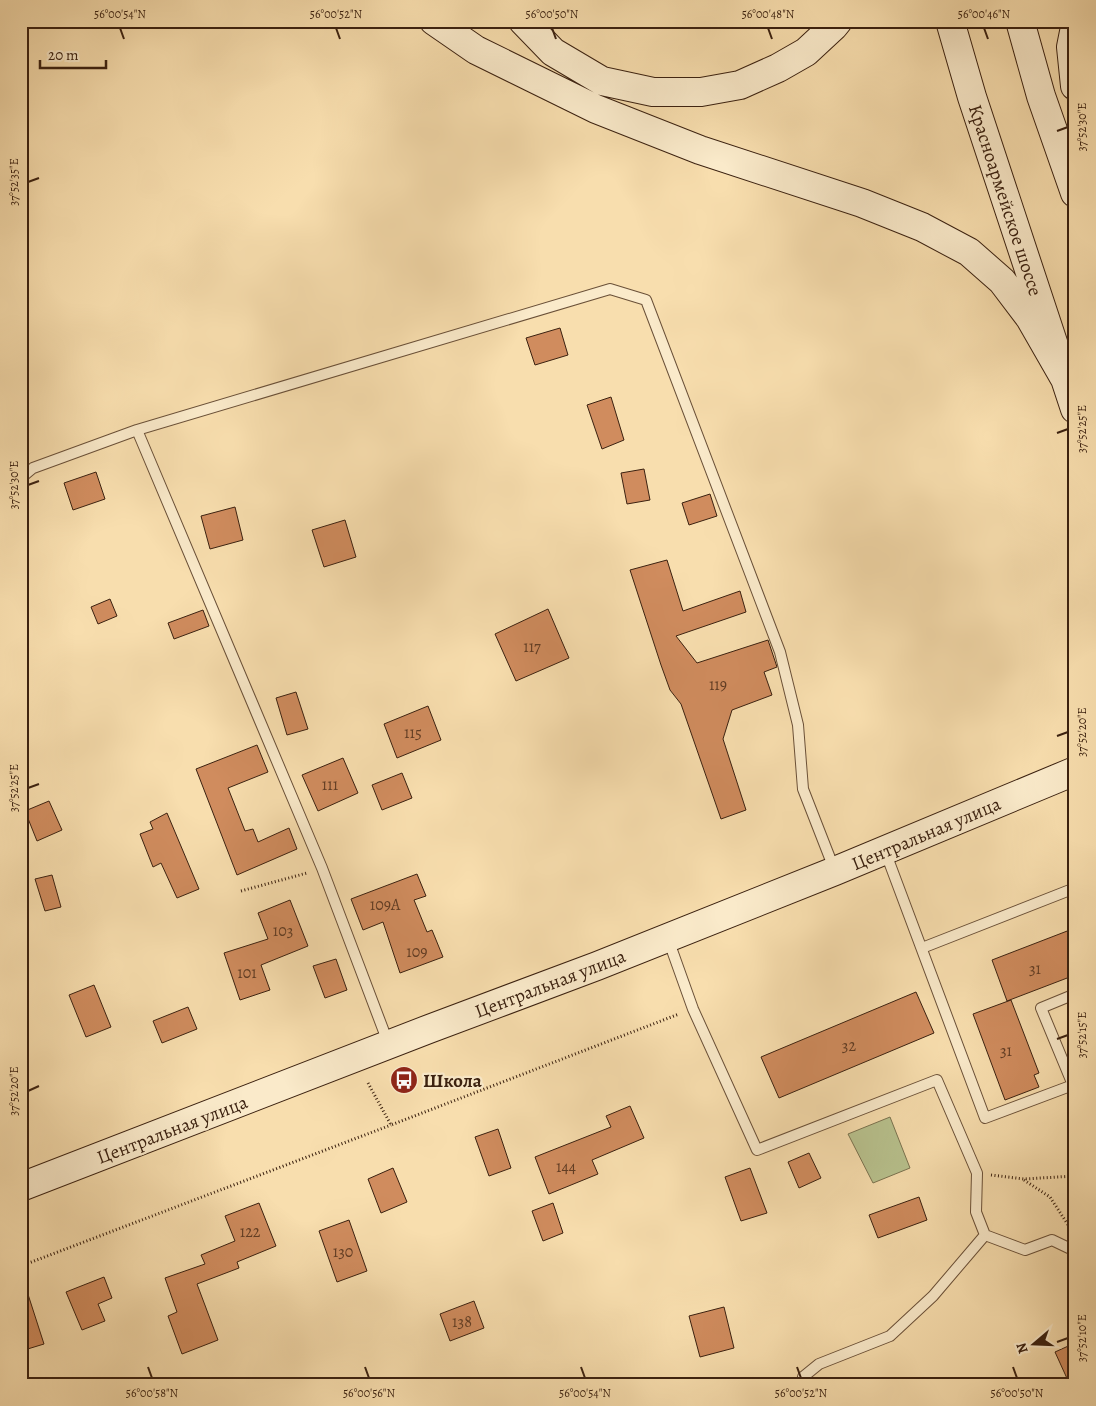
<svg xmlns="http://www.w3.org/2000/svg" width="1096" height="1406" font-family="Alegreya,serif">
  <style>
    .green { fill: #b8c28e; stroke: #7a724f }
    .building { fill: #d08c5e; stroke: #3b2110 }
    .lines { fill: none; stroke-linecap: round; stroke-linejoin: round }
    .service-casing { stroke: #6a5038; stroke-width: 12 }
    .secondary-casing { stroke: #3b2110; stroke-width: 30 }
    .path { stroke: #3b2110; stroke-width: 3; stroke-dasharray: 1 2.5; stroke-linecap: butt }
    .service { stroke: #faeaca; stroke-width: 10 }
    .secondary { stroke: #faeaca; stroke-width: 28 }
    .ticks { fill: none; stroke: #3b2110; stroke-width: 2 }
    .labels { text-anchor: middle; stroke-width: 4.5; stroke-linejoin: round; paint-order: stroke }
    .number-label { font-size: 16px; fill: #603c24 }
    .street-label { font-size: 19px; fill: #3b2110; stroke: #faeaca }
    .poi-label { font-size: 19px; font-weight: bold; fill: #3b2110; stroke: #faeaca; text-anchor: start }
    .neatline { fill: none; stroke: #3b2110; stroke-width: 2 }
    .ticks-label { font-size: 12px; text-anchor: middle; fill: #3b2110 }
  </style>
  <rect width="100%" height="100%" fill="#f8deae"/>
  <filter id="stains"><feTurbulence type="fractalNoise" baseFrequency=".004" numOctaves="4"/><feColorMatrix values="0 0 0 0 .2 0 0 0 0 .09 0 0 0 0 .02 0 0 0 .5 -.17"/></filter>
  <radialGradient id="worn" r=".72"><stop offset=".6" stop-color="#630" stop-opacity="0"/><stop offset="1" stop-color="#630" stop-opacity=".3"/></radialGradient>
  <!-- green -->
  <path class="green" d="M 890,1117 L 910,1168 L 873,1183 L 848,1134 Z"/>
  <!-- building -->
  <path class="building" d="M 560,328 L 568,355 L 535,365 L 526,338 Z
    M 611,397 L 624,440 L 602,449 L 587,405 Z
    M 644,469 L 650,500 L 627,504 L 621,473 Z
    M 96,472 L 105,499 L 73,510 L 64,483 Z
    M 710,494 L 717,516 L 689,525 L 682,503 Z
    M 235,507 L 243,540 L 210,549 L 201,516 Z
    M 345,520 L 356,557 L 324,567 L 312,530 Z
    M 667,560 L 683,611 L 740,591 L 746,612 L 676,636 L 697,663 L 768,640 L 777,667 L 764,672 L 772,695 L 732,710 L 723,739 L 746,810 L 721,819 L 681,704 L 670,690 L 661,665 L 630,570 Z
    M 110,599 L 117,616 L 98,624 L 91,607 Z
    M 548,609 L 569,658 L 516,681 L 495,634 Z
    M 203,610 L 209,626 L 174,639 L 168,623 Z
    M 296,692 L 308,729 L 287,735 L 276,698 Z
    M 428,706 L 441,740 L 397,758 L 384,724 Z
    M 257,745 L 268,772 L 228,788 L 245,831 L 253,829 L 258,842 L 289,828 L 297,849 L 237,875 L 196,769 Z
    M 343,758 L 358,793 L 318,811 L 302,775 Z
    M 402,773 L 412,798 L 382,810 L 372,785 Z
    M 49,801 L 62,830 L 37,841 L 25,811 Z
    M 167,813 L 199,889 L 177,898 L 161,863 L 153,867 L 140,834 L 153,829 L 150,822 Z
    M 417,874 L 426,896 L 414,900 L 427,932 L 432,930 L 443,957 L 400,973 L 383,922 L 363,930 L 351,899 Z
    M 52,875 L 61,907 L 45,911 L 35,879 Z
    M 290,900 L 308,946 L 261,965 L 270,990 L 240,1000 L 224,953 L 268,939 L 258,913 Z
    M 1075,928 L 1075,975 L 1007,1001 L 992,960 Z
    M 336,959 L 347,990 L 325,998 L 313,966 Z
    M 94,985 L 111,1027 L 86,1037 L 69,995 Z
    M 916,992 L 934,1033 L 779,1098 L 761,1057 Z
    M 1011,1000 L 1039,1073 L 1034,1075 L 1039,1087 L 1005,1100 L 973,1014 Z
    M 188,1007 L 197,1029 L 162,1043 L 153,1021 Z
    M 630,1106 L 644,1138 L 592,1160 L 598,1174 L 549,1194 L 535,1157 L 611,1127 L 606,1116 Z
    M 498,1129 L 511,1168 L 489,1176 L 475,1137 Z
    M 809,1153 L 821,1178 L 799,1188 L 788,1162 Z
    M 393,1168 L 407,1202 L 381,1213 L 368,1179 Z
    M 750,1168 L 767,1213 L 741,1221 L 725,1177 Z
    M 919,1197 L 927,1220 L 878,1238 L 869,1215 Z
    M 259,1203 L 276,1246 L 237,1262 L 239,1268 L 197,1284 L 218,1340 L 182,1354 L 168,1316 L 177,1312 L 165,1278 L 205,1264 L 201,1255 L 235,1241 L 225,1216 Z
    M 553,1203 L 563,1233 L 543,1241 L 532,1211 Z
    M 349,1220 L 367,1271 L 337,1282 L 319,1231 Z
    M 104,1277 L 112,1298 L 98,1304 L 105,1321 L 82,1330 L 66,1292 Z
    M 25,1285 L 44,1344 L 21,1351 L 21,1286 Z
    M 474,1301 L 484,1328 L 450,1341 L 440,1314 Z
    M 724,1307 L 734,1348 L 700,1357 L 689,1316 Z
    M 1075,1343 L 1075,1385 L 1070,1385 L 1055,1352 Z"/>
  <g class="lines">
    <!-- service casing -->
    <g class="service-casing">
      <path id="service" d="M 137,430 L 322,868 L 389,1045
        M 21,478 L 33,468 L 137,430 L 610,289 L 646,300 L 780,652 L 798,725 L 803,789 L 835,871
        M 885,851 L 985,1118 L 1073,1085 L 1041,1008 L 1075,994
        M 668,939 L 693,1009 L 757,1150 L 937,1080 L 977,1173 L 976,1212 L 985,1235 L 1025,1250 L 1052,1240 L 1075,1251
        M 922,948 L 1075,888
        M 806,1385 L 803,1377 L 819,1364 L 890,1336 L 933,1296 L 985,1235"/>
    </g>
    <!-- secondary casing -->
    <g class="secondary-casing">
      <path id="secondary" d="M 434,21 L 476,50 L 596,109 L 700,150 L 862,203 L 922,227 L 969,252 L 1002,281 L 1030,318 L 1065,379
        M 523,21 L 553,52 L 602,81 L 653,92 L 701,92 L 740,85 L 778,68 L 806,52 L 834,26 L 838,21
        M 950,21 L 972,97 L 1075,409
        M 1020,21 L 1041,96 L 1075,193
        M 1075,27 L 1071,47 L 1075,86
        M 21,1187 L 429,1029 L 597,966 L 835,871 L 1075,771"/>
    </g>
    <!-- path -->
    <path class="path" d="M 241,891 L 307,873
      M 368,1083 L 391,1125 L 679,1014
      M 991,1175 L 1024,1179 L 1075,1176
      M 1024,1180 L 1050,1197 L 1072,1231
      M 21,1266 L 391,1125"/>
    <!-- service -->
    <use href="#service" class="service"/>
    <!-- secondary -->
    <use href="#secondary" class="secondary"/>
  </g>
  <!-- ticks -->
  <path class="ticks" d="M 120,28 L 124,39M 336,28 L 340,39M 552,28 L 556,39M 768,28 L 772,39M 984,28 L 988,39M 1057,131 L 1068,127M 28,182 L 39,178M 1057,433 L 1068,429M 28,485 L 39,481M 1057,736 L 1068,732M 28,788 L 39,784M 1057,1039 L 1068,1035M 28,1091 L 39,1086M 1057,1342 L 1068,1338M 148,1367 L 152,1378M 365,1367 L 369,1378M 581,1367 L 585,1378M 797,1367 L 801,1378M 1013,1367 L 1017,1378"/>
  <!-- icons -->
  <defs>
    <g id="bus-disc" transform="scale(1.4375)"><circle r="9.5" fill="#8f2418" stroke="#faeaca"/><path d="M-5-6H5V4H4V6H2V4H-2V6H-4V4H-5ZM-3.5-4V0h7V-4ZM-3.5 1.2v1.5H-2V1.2ZM2 1.2v1.5H3.5V1.2Z" fill="#fff"/></g>
  </defs>
  <g fill-rule="evenodd">
    <use href="#bus-disc" x="404" y="1080"/>
  </g>
  <g class="labels">
    <!-- number labels -->
    <g class="number-label">
      <text x="532" y="652">117</text>
      <text x="718" y="690">119</text>
      <text x="413" y="738">115</text>
      <text x="330" y="790">111</text>
      <text x="385" y="910">109А</text>
      <text x="283" y="936">103</text>
      <text x="417" y="957">109</text>
      <text x="1035" y="974">31</text>
      <text x="247" y="978">101</text>
      <text x="849" y="1051">32</text>
      <text x="1006" y="1056">31</text>
      <text x="566" y="1172">144</text>
      <text x="250" y="1237">122</text>
      <text x="343" y="1257">130</text>
      <text x="462" y="1327">138</text>
    </g>
    <!-- street labels -->
    <g class="street-label">
      <text transform="translate(1006 200) rotate(72)" y="7">Красноармейское шоссе</text>
      <text transform="translate(926 833) rotate(-23)" y="7">Центральная улица</text>
      <text transform="translate(550 983) rotate(-21)" y="7">Центральная улица</text>
      <text transform="translate(172 1129) rotate(-21)" y="7">Центральная улица</text>
    </g>
    <!-- poi labels -->
    <g class="poi-label">
      <text x="423" y="1087">Школа</text>
    </g>
  </g>
  <!-- margin -->
  <rect width="1096" height="1406" fill="none" stroke="#f8deae" stroke-width="55"/>
  <!-- north arrow -->
  <g transform="translate(1034 1344) rotate(251)" stroke="#faeaca" stroke-width="4" paint-order="stroke">
  <path d="M0-4L9 19L0 12L-9 19Z" fill="#3b2110"/>
  <text y="-8" font-size="14" font-weight="bold" text-anchor="middle" fill="#3b2110">N</text>
  </g>
  <!-- scale -->
  <path d="M40 60v8h66v-8" fill="none" stroke="#3b2110" stroke-width="2.5"/>
  <text x="48" y="60" font-size="15" fill="#3b2110" stroke="#faeaca" stroke-width="4" paint-order="stroke">20 m</text>
  <rect x="28" y="28" width="1040" height="1350" class="neatline"/>
  <g class="ticks-label">
    <text x="120" y="18">56°00'54"N</text>
    <text x="336" y="18">56°00'52"N</text>
    <text x="552" y="18">56°00'50"N</text>
    <text x="768" y="18">56°00'48"N</text>
    <text x="984" y="18">56°00'46"N</text>
    <text transform="translate(1082 127) rotate(-90)" y="4">37°52'30"E</text>
    <text transform="translate(14 182) rotate(-90)" y="4">37°52'35"E</text>
    <text transform="translate(1082 429) rotate(-90)" y="4">37°52'25"E</text>
    <text transform="translate(14 485) rotate(-90)" y="4">37°52'30"E</text>
    <text transform="translate(1082 732) rotate(-90)" y="4">37°52'20"E</text>
    <text transform="translate(14 788) rotate(-90)" y="4">37°52'25"E</text>
    <text transform="translate(1082 1035) rotate(-90)" y="4">37°52'15"E</text>
    <text transform="translate(14 1091) rotate(-90)" y="4">37°52'20"E</text>
    <text transform="translate(1082 1338) rotate(-90)" y="4">37°52'10"E</text>
    <text x="152" y="1397">56°00'58"N</text>
    <text x="369" y="1397">56°00'56"N</text>
    <text x="585" y="1397">56°00'54"N</text>
    <text x="801" y="1397">56°00'52"N</text>
    <text x="1017" y="1397">56°00'50"N</text>
  </g>
  <rect width="100%" height="100%" filter="url(#stains)"/>
  <rect width="100%" height="100%" fill="url(#worn)"/>
</svg>
